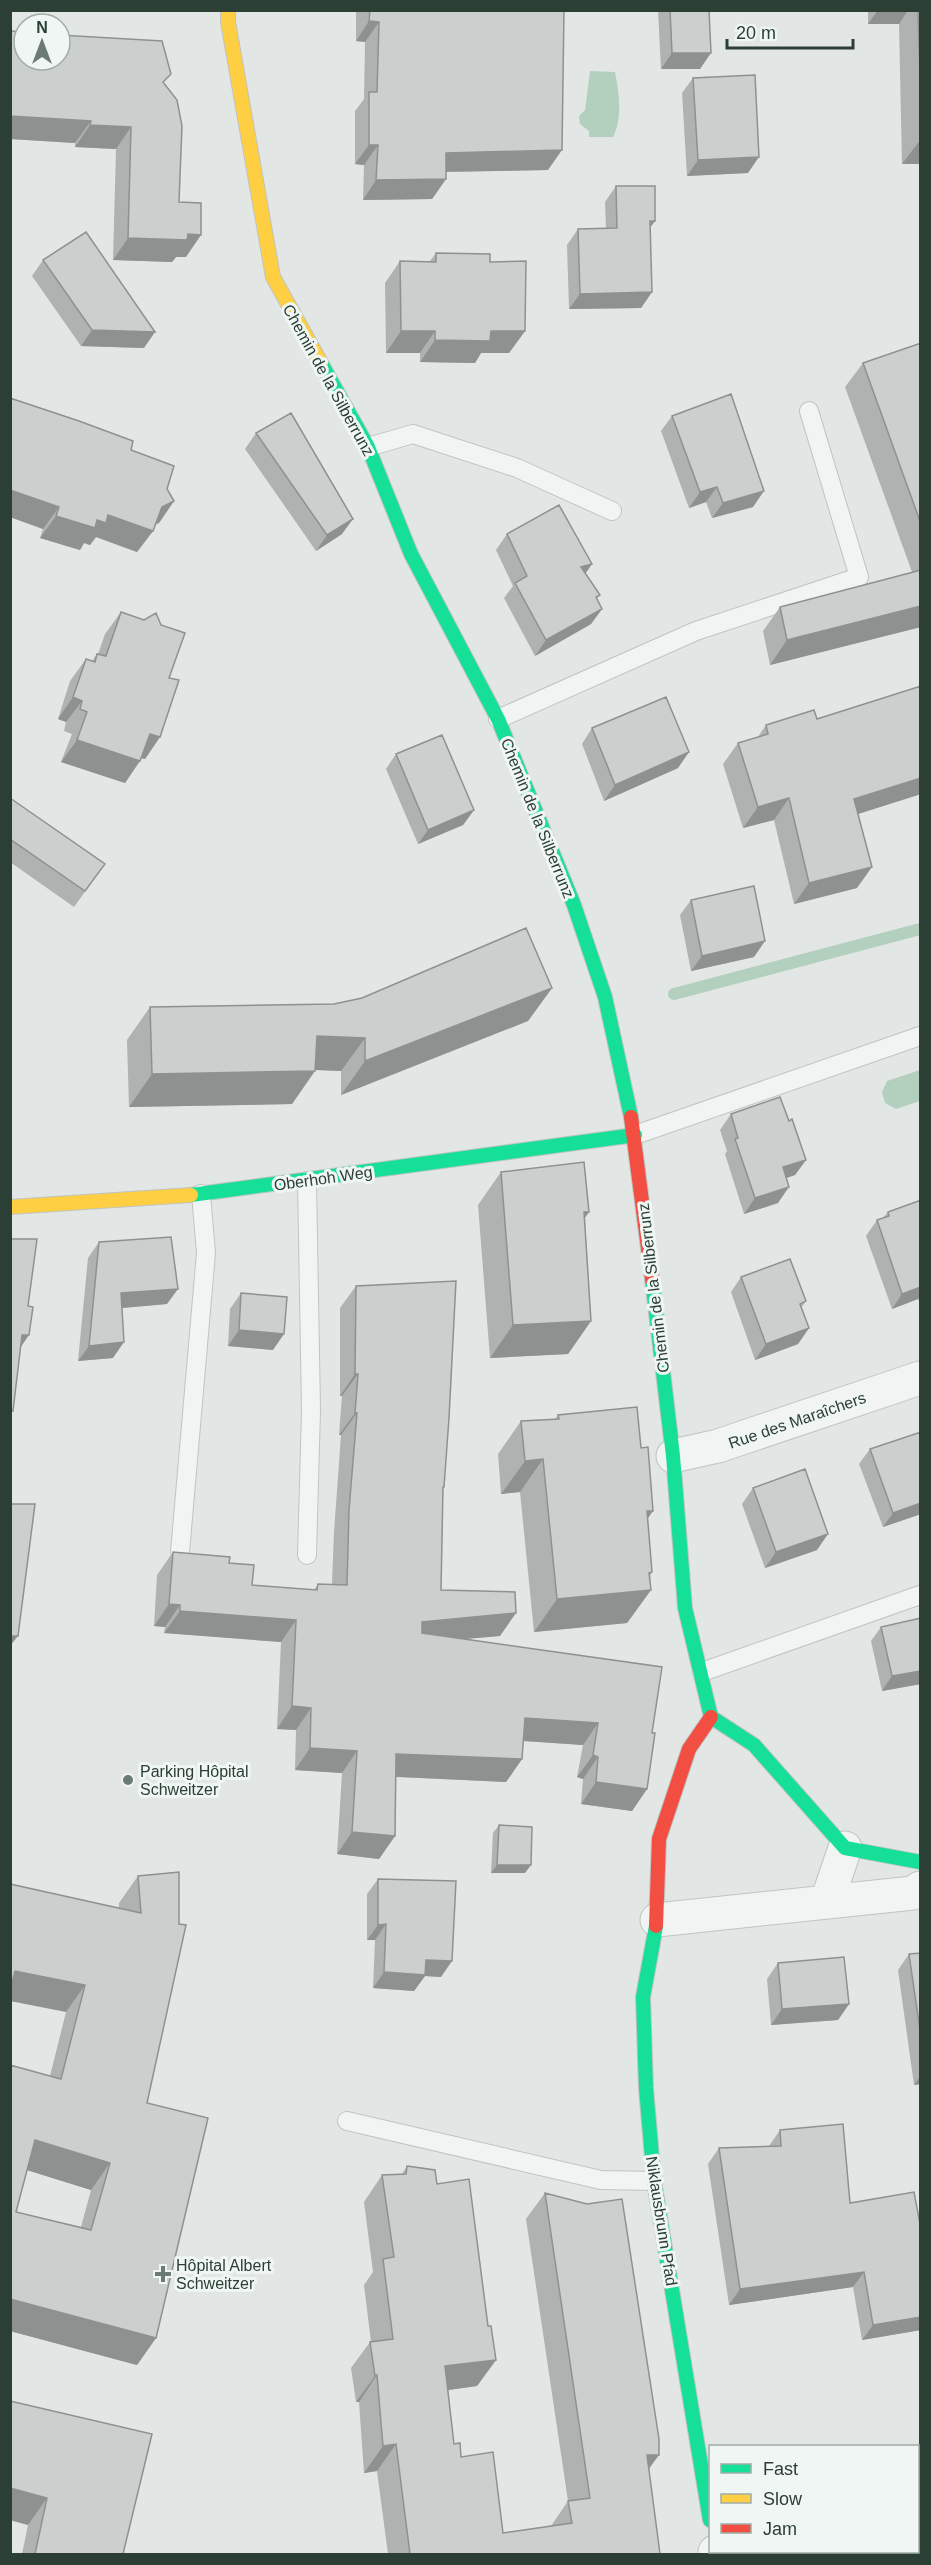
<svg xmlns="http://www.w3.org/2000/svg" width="931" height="2565" font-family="Helvetica,sans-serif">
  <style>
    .water { fill: #b3d0be }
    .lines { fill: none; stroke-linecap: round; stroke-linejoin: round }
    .stream { stroke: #b3d0be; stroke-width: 12 }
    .lane-casing { stroke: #bfc4c2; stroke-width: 20 }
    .street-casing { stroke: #bfc4c2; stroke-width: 35 }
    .fast-casing { stroke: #bfc4c2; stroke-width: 16 }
    .slow-casing { stroke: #bfc4c2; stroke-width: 16 }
    .jam-casing { stroke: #bfc4c2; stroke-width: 16 }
    .lane { stroke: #f1f4f3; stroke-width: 18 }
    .street { stroke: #f1f4f3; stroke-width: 33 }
    .fast { stroke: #16e098; stroke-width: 14 }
    .slow { stroke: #ffcf43; stroke-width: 14 }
    .jam { stroke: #f24e42; stroke-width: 14 }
    .wall { fill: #afb2b0; fill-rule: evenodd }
    .shaded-wall { fill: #8e9190 }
    .building { fill: #cbcfcd; stroke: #8e9190; stroke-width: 1.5; fill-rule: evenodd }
    .poi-dot { fill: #6b7a73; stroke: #f0f6f3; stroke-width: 2 }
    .labels { text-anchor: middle; stroke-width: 6; stroke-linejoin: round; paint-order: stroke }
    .street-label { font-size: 16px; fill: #2b3f35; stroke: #f0f6f3 }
    .poi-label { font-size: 16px; fill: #2b3f35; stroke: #f0f6f3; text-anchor: start }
  </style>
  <rect width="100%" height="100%" fill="#e2e7e5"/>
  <!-- water -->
  <path class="water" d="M 590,71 L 615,72 C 619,93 623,117 613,137 L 589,137 L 589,131 L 580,124 L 579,116 L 585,110 Z
    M 920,1070 L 920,1101 L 896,1109 L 885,1103 L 882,1092 L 887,1081 Z"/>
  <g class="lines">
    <!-- stream -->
    <path class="stream" d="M 674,994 L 920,929"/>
    <!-- lane casing -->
    <g class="lane-casing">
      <path id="lane" d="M 368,447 L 413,434 L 517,468 L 612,511
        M 498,719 L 696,631 L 859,577 L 809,411
        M 635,1135 L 920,1036
        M 307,1181 L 311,1410 L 307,1555
        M 180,1552 L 206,1253 L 201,1194
        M 702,1672 L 920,1595
        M 347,2121 L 601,2180 L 654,2181"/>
    </g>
    <!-- street casing -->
    <g class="street-casing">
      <path id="street" d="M 673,1456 L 718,1446 L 920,1378
        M 827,1901 L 845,1848
        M 657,1920 L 913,1893 L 920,1888
        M 715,2552 L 716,2554"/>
    </g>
    <!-- fast casing -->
    <g class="fast-casing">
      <path id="fast" d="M 321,363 L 368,447 L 411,554 L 498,719 L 574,905 L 605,997 L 631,1117
        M 191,1195 L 635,1135
        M 652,1279 L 673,1456 L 685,1608 L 711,1717 L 754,1745 L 845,1848 L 920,1862
        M 656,1926 L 643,1997 L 646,2088 L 654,2181 L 710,2520"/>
    </g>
    <!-- slow casing -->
    <g class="slow-casing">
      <path id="slow" d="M 228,10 L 228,22 L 273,277 L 321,363
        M 10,1207 L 191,1195"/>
    </g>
    <!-- jam casing -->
    <g class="jam-casing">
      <path id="jam" d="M 631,1117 L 652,1279
        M 656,1926 L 659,1839 L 689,1749 L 711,1717"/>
    </g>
    <!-- lane -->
    <use href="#lane" class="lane"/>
    <!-- street -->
    <use href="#street" class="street"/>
    <!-- fast -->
    <use href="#fast" class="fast"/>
    <!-- slow -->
    <use href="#slow" class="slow"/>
    <!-- jam -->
    <use href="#jam" class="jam"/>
  </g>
  <!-- wall -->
  <path class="wall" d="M 356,10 L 564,10 L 548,170 L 446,172 L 446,179 L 432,199 L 363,200 L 364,165 L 355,164 L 355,111 L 364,99 L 365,42 L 356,41 Z
    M 658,10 L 709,10 L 700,69 L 661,69 Z
    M 868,10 L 921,10 L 921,164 L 902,164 L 899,24 L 868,24 Z
    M 693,78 L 748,173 L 687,176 L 682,93 Z
    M 164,84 L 186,257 L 176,257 L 172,262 L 113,260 L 116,149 L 75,147 L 75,143 L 10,139 Z
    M 616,186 L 655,221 L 650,227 L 652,292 L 641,308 L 569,309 L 567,245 L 578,229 L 606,228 L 605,202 Z
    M 436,253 L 490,262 L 525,331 L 509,353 L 481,353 L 475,363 L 420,362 L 420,353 L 386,353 L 385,283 L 400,261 L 430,261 Z
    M 43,260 L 144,348 L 81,346 L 32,276 Z
    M 921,343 L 921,627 L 770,665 L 763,631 L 780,607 L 912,572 L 845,387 L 863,363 Z
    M 10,398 L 131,450 L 167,489 L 174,501 L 159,523 L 155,524 L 153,531 L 137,552 L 96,537 L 90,545 L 84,543 L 80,550 L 40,538 L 43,529 L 10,517 Z
    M 672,416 L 753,507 L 712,518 L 706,502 L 689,508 L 661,431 Z
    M 256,433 L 342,534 L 316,551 L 245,449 Z
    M 507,534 L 585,573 L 600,595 L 597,598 L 602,609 L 591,624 L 535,656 L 504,598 L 513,586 L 496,550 Z
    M 121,612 L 169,678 L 160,737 L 145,759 L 141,758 L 125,783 L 61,762 L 72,734 L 64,731 L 66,722 L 58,719 L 70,681 L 86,659 L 92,661 L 97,654 L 98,654 L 105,634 Z
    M 921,686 L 921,794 L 858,814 L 857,888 L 794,904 L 774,820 L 743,828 L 723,764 L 738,743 L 758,737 L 766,725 L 817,719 Z
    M 592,728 L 678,768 L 604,801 L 582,744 Z
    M 396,754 L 474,810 L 463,825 L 418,844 L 386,769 Z
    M 10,798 L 105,864 L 74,907 L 10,862 Z
    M 691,900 L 754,957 L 691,971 L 680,915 Z
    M 552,988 L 528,1021 L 341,1095 L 341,1071 L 315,1070 L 292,1104 L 129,1107 L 127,1040 L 150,1007 L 334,1004 Z
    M 731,1114 L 789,1121 L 806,1160 L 795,1175 L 786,1178 L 778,1203 L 744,1214 L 725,1154 L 727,1151 L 720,1130 Z
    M 501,1172 L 585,1219 L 591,1321 L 568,1354 L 490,1358 L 478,1205 Z
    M 921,1200 L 921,1305 L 918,1299 L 892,1309 L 866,1236 L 877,1220 L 883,1218 L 888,1212 Z
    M 99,1242 L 167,1304 L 122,1308 L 113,1358 L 78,1361 L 88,1258 Z
    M 741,1277 L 806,1301 L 801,1308 L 809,1328 L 798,1344 L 755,1360 L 731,1292 Z
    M 356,1286 L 443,1490 L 441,1590 L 500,1636 L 464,1639 L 652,1733 L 647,1789 L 632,1811 L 581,1804 L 583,1779 L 577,1777 L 583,1745 L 523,1741 L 522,1759 L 506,1782 L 396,1777 L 395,1836 L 379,1859 L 337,1854 L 342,1773 L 295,1770 L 296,1730 L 277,1729 L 281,1642 L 164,1633 L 165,1627 L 154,1626 L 157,1575 L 173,1552 L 229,1563 L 252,1585 L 314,1590 L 318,1584 L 332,1584 L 334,1532 L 341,1435 L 339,1435 L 342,1396 L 340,1396 L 340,1308 Z
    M 241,1293 L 273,1350 L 228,1346 L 230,1309 Z
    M 558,1415 L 648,1519 L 651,1590 L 627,1623 L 534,1632 L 520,1492 L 501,1494 L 498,1454 L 521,1421 L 555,1419 Z
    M 870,1449 L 921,1514 L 883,1527 L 859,1464 Z
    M 753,1488 L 817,1550 L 765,1568 L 742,1504 Z
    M 921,1618 L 921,1684 L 882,1691 L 871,1641 L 881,1627 Z
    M 499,1825 L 525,1873 L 491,1873 L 493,1833 Z
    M 179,1872 L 147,2103 L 156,2338 L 137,2365 L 10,2331 L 10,2065 L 50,2076 L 66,2012 L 119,1909 L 119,1903 L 138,1876 ZM 27,2170 L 91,2190 L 81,2227 L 16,2212 Z
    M 378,1879 L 441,1977 L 425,1976 L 414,1991 L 373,1988 L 375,1940 L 367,1940 L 367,1894 Z
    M 921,1953 L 921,2084 L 914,2085 L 898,1970 L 909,1954 Z
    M 778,1963 L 849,2004 L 838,2020 L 771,2025 L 767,1979 Z
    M 780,2130 L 850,2203 L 921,2330 L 862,2340 L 853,2287 L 729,2305 L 708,2164 L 719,2148 L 769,2146 Z
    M 407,2166 L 437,2184 L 488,2326 L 496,2360 L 477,2386 L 448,2390 L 454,2444 L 503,2533 L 551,2526 L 568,2501 L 526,2219 L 545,2193 L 649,2469 L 660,2554 L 388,2554 L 377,2471 L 364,2473 L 359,2402 L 356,2402 L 351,2368 L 370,2342 L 371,2342 L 364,2285 L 373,2272 L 364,2202 L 382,2175 L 402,2174 Z
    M 10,2401 L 123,2554 L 22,2554 L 28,2525 L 10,2520 Z
    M 921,2488 L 921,2502 L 919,2491 Z
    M 766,2552 L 866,2552 L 866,2554 L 766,2554 Z"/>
  <!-- shaded-wall -->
  <path class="shaded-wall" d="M 878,10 L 908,10 L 899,24 L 868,24 Z
    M 369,21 L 379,22 L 365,42 L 356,41 Z
    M 672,53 L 711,53 L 700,69 L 661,69 Z
    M 10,116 L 91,121 L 75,143 L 10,139 Z
    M 90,125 L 131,127 L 116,149 L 75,147 Z
    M 921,139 L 921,164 L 902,164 Z
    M 369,145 L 378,145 L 364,165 L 355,164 Z
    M 562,150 L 548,170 L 432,172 L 446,153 Z
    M 759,157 L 748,173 L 687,176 L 698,160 Z
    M 446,179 L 432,199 L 363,200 L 376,180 Z
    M 650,221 L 655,221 L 644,236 Z
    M 188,234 L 201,235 L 186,257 L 176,257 L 172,262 L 113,260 L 128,238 Z
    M 652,292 L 641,308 L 569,309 L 580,294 Z
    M 92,330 L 155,332 L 144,348 L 81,346 Z
    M 401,331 L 435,331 L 420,353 L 386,353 Z
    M 491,331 L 525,331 L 509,353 L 481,353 L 475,363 L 420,362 L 435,340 Z
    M 717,487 L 706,502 L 689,508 L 700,492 Z
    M 10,490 L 59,507 L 43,529 L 10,517 Z
    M 764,491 L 753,507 L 712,518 L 723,503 Z
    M 174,501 L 159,523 L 147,528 L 153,531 L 137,552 L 96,537 L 90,545 L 84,543 L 80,550 L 40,538 L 56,516 L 97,520 L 108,515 L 162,507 Z
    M 353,519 L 342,534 L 316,551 L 327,535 Z
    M 592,564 L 581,580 L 581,567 Z
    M 921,606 L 921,627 L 770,665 L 787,640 Z
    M 602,609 L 591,624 L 535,656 L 546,640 Z
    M 73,697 L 82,701 L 66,722 L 58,719 Z
    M 150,734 L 160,737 L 145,759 L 135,756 Z
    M 77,740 L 140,761 L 125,783 L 61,762 Z
    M 689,752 L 678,768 L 604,801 L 615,785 Z
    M 921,778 L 921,794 L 839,820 L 854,799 Z
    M 789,798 L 774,820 L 743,828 L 758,807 Z
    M 474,810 L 463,825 L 418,844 L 428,830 Z
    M 872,867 L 857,888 L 794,904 L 809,883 Z
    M 765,941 L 754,957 L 691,971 L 702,956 Z
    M 552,988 L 528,1021 L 341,1095 L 365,1061 Z
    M 317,1036 L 365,1038 L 341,1071 L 294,1069 Z
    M 315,1071 L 292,1104 L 129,1107 L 152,1074 Z
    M 806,1160 L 795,1175 L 772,1183 L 783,1167 Z
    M 789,1187 L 778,1203 L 744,1214 L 755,1198 Z
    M 584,1212 L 589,1212 L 566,1245 Z
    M 921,1287 L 921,1296 L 918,1299 L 892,1309 L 902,1294 Z
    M 178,1289 L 167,1304 L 110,1309 L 121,1293 Z
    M 591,1321 L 568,1354 L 490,1358 L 513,1325 Z
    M 809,1328 L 798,1344 L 755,1360 L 766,1344 Z
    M 239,1330 L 284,1334 L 273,1350 L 228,1346 Z
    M 22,1335 L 29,1335 L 14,1357 Z
    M 124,1342 L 113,1358 L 78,1361 L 89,1346 Z
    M 355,1374 L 358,1374 L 342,1396 L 340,1396 Z
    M 355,1413 L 357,1413 L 341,1435 L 339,1435 Z
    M 543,1459 L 520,1492 L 501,1494 L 525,1461 Z
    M 921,1503 L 921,1514 L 883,1527 L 893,1513 Z
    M 647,1511 L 653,1511 L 630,1544 Z
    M 828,1534 L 817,1550 L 765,1568 L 776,1552 Z
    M 652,1572 L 639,1591 L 651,1590 L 627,1623 L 534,1632 L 557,1599 Z
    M 169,1604 L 180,1605 L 165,1627 L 154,1626 Z
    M 180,1611 L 296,1620 L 281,1642 L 164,1633 Z
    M 516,1613 L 500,1636 L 407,1644 L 422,1622 Z
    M 11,1636 L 18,1636 L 10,1646 Z
    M 921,1671 L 921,1684 L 882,1691 L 892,1676 Z
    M 292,1706 L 311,1708 L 296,1730 L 277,1729 Z
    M 525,1718 L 598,1723 L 583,1745 L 509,1740 Z
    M 310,1748 L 357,1751 L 342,1773 L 295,1770 Z
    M 396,1754 L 522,1759 L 506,1782 L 381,1776 Z
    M 593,1755 L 598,1757 L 583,1779 L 577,1777 Z
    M 596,1782 L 647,1789 L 632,1811 L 581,1804 Z
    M 352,1832 L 395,1836 L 379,1859 L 337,1854 Z
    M 497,1865 L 531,1865 L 525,1873 L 491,1873 Z
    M 386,1924 L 375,1940 L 367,1940 L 378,1925 Z
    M 426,1960 L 452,1961 L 441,1977 L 425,1976 L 414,1991 L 373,1988 L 384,1972 Z
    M 15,1971 L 85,1985 L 66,2012 L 10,2001 L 10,1977 Z
    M 849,2004 L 838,2020 L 771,2025 L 782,2009 Z
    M 921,2075 L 921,2084 L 914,2085 Z
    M 35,2140 L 110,2163 L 91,2190 L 17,2167 Z
    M 864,2272 L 853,2287 L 729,2305 L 740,2289 Z
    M 10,2299 L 156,2338 L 137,2365 L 10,2331 Z
    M 921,2317 L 921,2330 L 862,2340 L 873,2325 Z
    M 496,2360 L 477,2386 L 427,2393 L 445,2366 Z
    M 377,2375 L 359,2402 L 356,2402 L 375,2376 Z
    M 396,2444 L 377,2471 L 364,2473 L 383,2446 Z
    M 647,2455 L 659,2455 L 640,2481 Z
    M 10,2488 L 47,2498 L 28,2525 L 10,2520 Z"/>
  <!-- building -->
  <path class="building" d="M 370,10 L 564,10 L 562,150 L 446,153 L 446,179 L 376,180 L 378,145 L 369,145 L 369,92 L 377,92 L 379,22 L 369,21 Z
    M 670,10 L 709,10 L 711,53 L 672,53 Z
    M 918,10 L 921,10 L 921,109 Z
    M 10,31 L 24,32 L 24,60 L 60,60 L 60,35 L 162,41 L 171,74 L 163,82 L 177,100 L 182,126 L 179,202 L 201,203 L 201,235 L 188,234 L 187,240 L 128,238 L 131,127 L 90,125 L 91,121 L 10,116 Z
    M 755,75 L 759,157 L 698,160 L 693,78 Z
    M 616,186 L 655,186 L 655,221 L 650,221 L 652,292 L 580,294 L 578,229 L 617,228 Z
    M 86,232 L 155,332 L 92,330 L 43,260 Z
    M 436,253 L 490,254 L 490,262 L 526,261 L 525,331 L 491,331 L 490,341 L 435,340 L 435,331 L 401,331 L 400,261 L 436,262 Z
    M 921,343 L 921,524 L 863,363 Z
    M 731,394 L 764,491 L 723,503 L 717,487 L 700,492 L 672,416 Z
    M 10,398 L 79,421 L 133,441 L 131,450 L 174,466 L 167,489 L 174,501 L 162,507 L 153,531 L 108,515 L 106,523 L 97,520 L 95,528 L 56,516 L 59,507 L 10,490 Z
    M 291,413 L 353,519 L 327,535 L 256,433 Z
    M 559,505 L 592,564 L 581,567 L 600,595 L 596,597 L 602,609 L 546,640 L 515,583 L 527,576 L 507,534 Z
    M 921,570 L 921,606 L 787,640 L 780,607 Z
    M 121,612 L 144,620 L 156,613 L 161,625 L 185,633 L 169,678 L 179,680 L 160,737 L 150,734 L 140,761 L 77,740 L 87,712 L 80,709 L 82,701 L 73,697 L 86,659 L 95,662 L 97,654 L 106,656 Z
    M 921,686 L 921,778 L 854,799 L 872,867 L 809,883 L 789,798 L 758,807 L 738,743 L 768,734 L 766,725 L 814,710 L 817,719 Z
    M 666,697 L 689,752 L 615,785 L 592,728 Z
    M 442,735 L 474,810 L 428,830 L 396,754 Z
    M 10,798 L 105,864 L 85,891 L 10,839 Z
    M 754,886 L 765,941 L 702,956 L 691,900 Z
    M 526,928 L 552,988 L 365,1061 L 365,1038 L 317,1036 L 315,1071 L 152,1074 L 150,1007 L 334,1004 L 362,998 Z
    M 780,1097 L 789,1121 L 792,1119 L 806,1160 L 783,1167 L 789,1187 L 755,1198 L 735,1139 L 738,1138 L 731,1114 Z
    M 584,1162 L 589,1212 L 584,1212 L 591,1321 L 513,1325 L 501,1172 Z
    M 921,1200 L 921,1287 L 902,1294 L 877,1220 L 889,1216 L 888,1212 Z
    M 171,1237 L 178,1289 L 121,1293 L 124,1342 L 89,1346 L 99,1242 Z
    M 10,1239 L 37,1239 L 28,1306 L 33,1307 L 29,1335 L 22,1335 L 13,1411 L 10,1410 Z
    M 790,1259 L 806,1301 L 800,1304 L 809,1328 L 766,1344 L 741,1277 Z
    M 456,1281 L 449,1418 L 444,1487 L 443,1487 L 441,1590 L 515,1592 L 516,1613 L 422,1622 L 422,1633 L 662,1667 L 652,1733 L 655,1733 L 647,1789 L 596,1782 L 598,1757 L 593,1755 L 598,1723 L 525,1718 L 522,1759 L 396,1754 L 395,1836 L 352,1832 L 357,1751 L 310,1748 L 311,1708 L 292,1706 L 296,1620 L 180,1611 L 180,1605 L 169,1604 L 173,1552 L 230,1557 L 229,1563 L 254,1565 L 252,1585 L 317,1590 L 318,1584 L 347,1585 L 349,1510 L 357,1413 L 355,1413 L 358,1374 L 355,1374 L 356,1286 Z
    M 241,1293 L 287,1297 L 284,1334 L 239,1330 Z
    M 637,1407 L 641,1448 L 648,1447 L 653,1511 L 647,1511 L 652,1572 L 649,1573 L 651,1590 L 557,1599 L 543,1459 L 525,1461 L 521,1421 L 559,1419 L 558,1415 Z
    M 921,1432 L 921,1503 L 893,1513 L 870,1449 Z
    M 805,1469 L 828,1534 L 776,1552 L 753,1488 Z
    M 10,1504 L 35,1504 L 18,1636 L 11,1636 L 10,1643 Z
    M 921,1618 L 921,1671 L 892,1676 L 881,1627 Z
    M 499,1825 L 532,1827 L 531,1865 L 497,1865 Z
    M 179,1872 L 179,1924 L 186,1925 L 147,2103 L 208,2118 L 156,2338 L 10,2299 L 10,2065 L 61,2079 L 85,1985 L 15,1971 L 10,1990 L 10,1884 L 141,1913 L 138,1876 ZM 35,2140 L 110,2163 L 91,2230 L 16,2212 Z
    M 378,1879 L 456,1881 L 452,1961 L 426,1960 L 425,1975 L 384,1972 L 386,1924 L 378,1925 Z
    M 921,1953 L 921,2037 L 909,1954 Z
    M 844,1957 L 849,2004 L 782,2009 L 778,1963 Z
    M 843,2124 L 850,2203 L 914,2192 L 921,2229 L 921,2317 L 873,2325 L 864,2272 L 740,2289 L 719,2148 L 781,2146 L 780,2130 Z
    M 407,2166 L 435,2170 L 437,2184 L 469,2179 L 488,2326 L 491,2326 L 496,2360 L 445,2366 L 454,2444 L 460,2443 L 461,2457 L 493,2452 L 503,2533 L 572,2523 L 568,2501 L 590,2498 L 545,2193 L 587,2204 L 622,2199 L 659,2439 L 659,2455 L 647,2455 L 660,2554 L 410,2554 L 396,2444 L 383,2446 L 377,2375 L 375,2376 L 370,2342 L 393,2339 L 383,2259 L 394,2257 L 382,2175 L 406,2174 Z
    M 10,2401 L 152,2434 L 123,2554 L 35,2554 L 47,2498 L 10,2488 Z
    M 779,2552 L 866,2552 L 866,2554 L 780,2554 Z"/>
  <!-- markers -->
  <g class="poi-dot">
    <circle cx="128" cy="1780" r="6"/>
    <path d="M160 2265h6v6h6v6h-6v6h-6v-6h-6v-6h6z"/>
  </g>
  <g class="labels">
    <!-- street labels -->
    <g class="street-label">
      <text transform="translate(329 380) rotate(61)" y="6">Chemin de la Silberrunz</text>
      <text transform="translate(538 818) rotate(68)" y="6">Chemin de la Silberrunz</text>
      <text transform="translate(323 1178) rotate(-8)" y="6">Oberhoh Weg</text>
      <text transform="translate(653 1288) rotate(-97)" y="6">Chemin de la Silberrunz</text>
      <text transform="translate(797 1420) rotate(-19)" y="6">Rue des Maraîchers</text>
      <text transform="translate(662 2221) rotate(81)" y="6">Niklausbrunn Pfad</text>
    </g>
    <!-- poi labels -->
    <g class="poi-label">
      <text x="140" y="1777">Parking Hôpital<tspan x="140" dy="18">Schweitzer</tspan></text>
      <text x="176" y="2271">Hôpital Albert<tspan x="176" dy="18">Schweitzer</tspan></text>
    </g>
  </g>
  <!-- border -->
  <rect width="931" height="2565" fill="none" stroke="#2b3f35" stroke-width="24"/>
  <!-- legend -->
  <rect x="709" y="2445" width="210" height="108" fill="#f0f6f3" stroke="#a1ada7" stroke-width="1.5"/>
  <rect x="721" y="2464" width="30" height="9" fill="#16e098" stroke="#a1ada7" stroke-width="1.5"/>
  <text x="763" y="2475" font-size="18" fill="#2b3f35">Fast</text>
  <rect x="721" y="2494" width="30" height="9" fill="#ffcf43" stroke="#a1ada7" stroke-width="1.5"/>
  <text x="763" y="2505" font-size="18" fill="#2b3f35">Slow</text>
  <rect x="721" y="2524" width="30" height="9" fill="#f24e42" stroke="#a1ada7" stroke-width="1.5"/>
  <text x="763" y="2535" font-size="18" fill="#2b3f35">Jam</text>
  <!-- north arrow -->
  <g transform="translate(42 42)"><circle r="28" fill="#f0f6f3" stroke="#a1ada7" stroke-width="1.5"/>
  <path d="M0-4.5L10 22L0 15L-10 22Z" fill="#6b7a73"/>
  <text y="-9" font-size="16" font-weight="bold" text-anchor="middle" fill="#2b3f35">N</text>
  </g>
  <!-- scale -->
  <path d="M727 39v9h126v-9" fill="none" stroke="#2b3f35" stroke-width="3"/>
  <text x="736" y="39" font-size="18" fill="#2b3f35" stroke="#f0f6f3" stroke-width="4.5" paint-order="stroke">20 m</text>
</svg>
